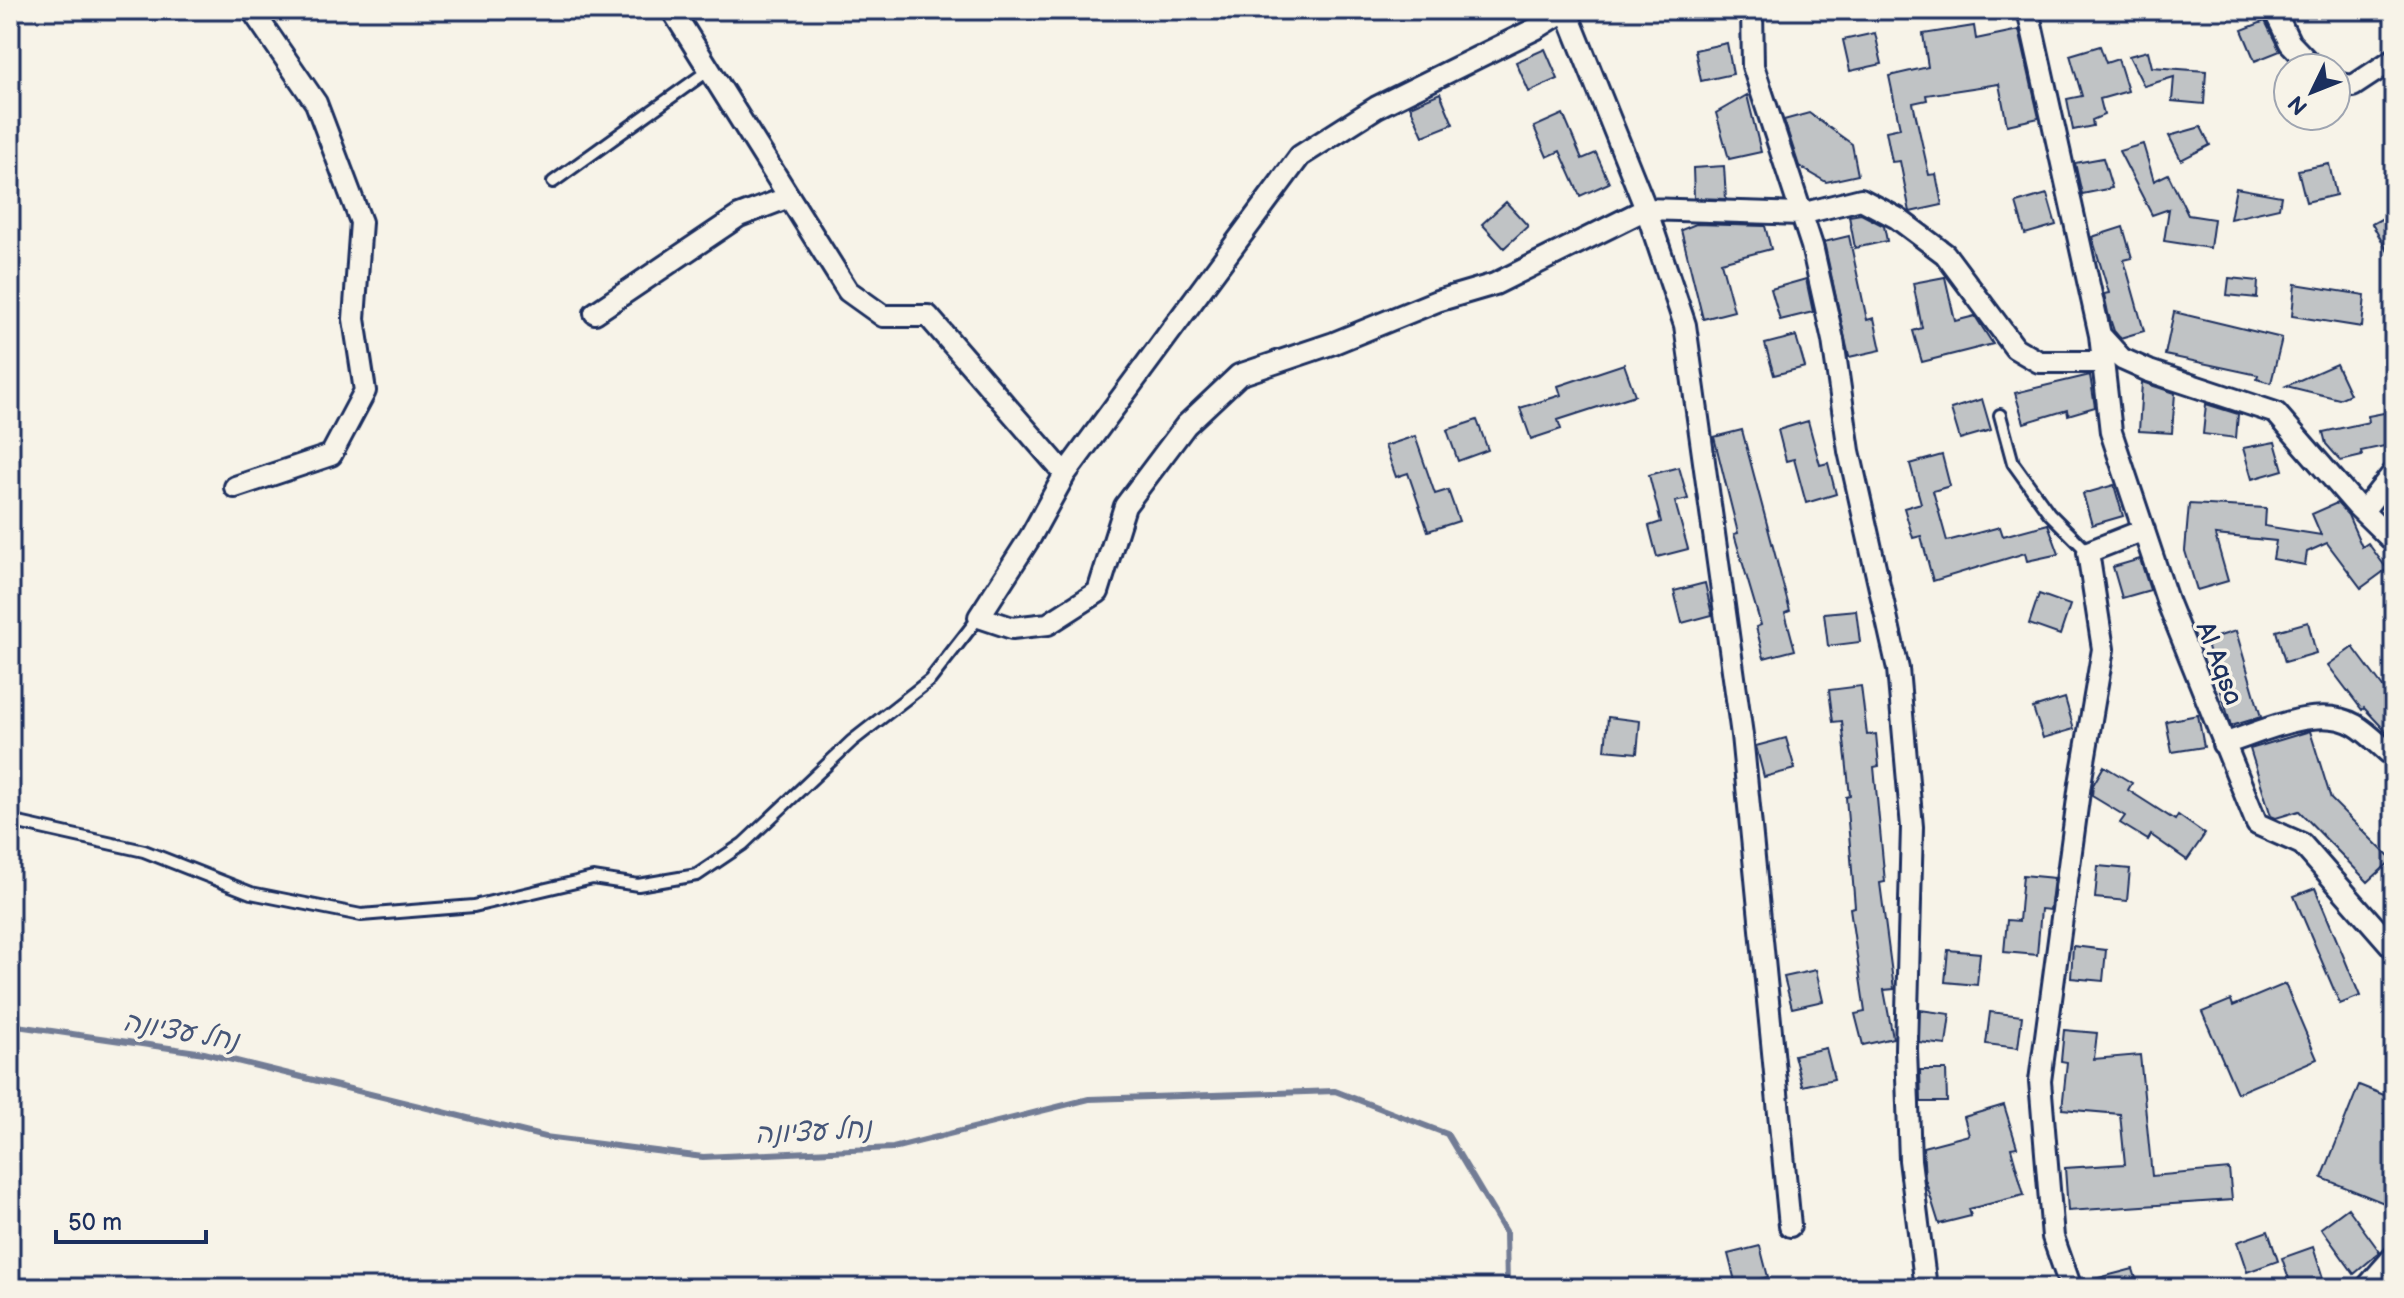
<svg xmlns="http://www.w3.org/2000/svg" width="2404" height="1298" font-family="'Balsamiq Sans','Playpen Sans Hebrew',sans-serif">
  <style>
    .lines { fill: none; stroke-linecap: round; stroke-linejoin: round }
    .stream { stroke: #727c95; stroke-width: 6 }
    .building { fill: #c0c3c5; stroke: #1b2f5e; stroke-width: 2 }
    .service-casing { stroke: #1b2f5e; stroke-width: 16 }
    .minor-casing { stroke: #1b2f5e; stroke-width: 26 }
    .service { stroke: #f7f3e8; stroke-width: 10 }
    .minor { stroke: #f7f3e8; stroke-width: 20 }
    .labels { text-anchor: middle; stroke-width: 7; stroke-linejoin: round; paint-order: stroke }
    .street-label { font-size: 26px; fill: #1b2f5e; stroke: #f7f3e8 }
    .water-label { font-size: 28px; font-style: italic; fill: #465679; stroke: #f7f3e8 }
  </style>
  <rect width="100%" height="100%" fill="#f7f3e8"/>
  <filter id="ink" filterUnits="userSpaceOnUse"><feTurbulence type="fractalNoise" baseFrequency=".0125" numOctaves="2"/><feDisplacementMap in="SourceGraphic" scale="16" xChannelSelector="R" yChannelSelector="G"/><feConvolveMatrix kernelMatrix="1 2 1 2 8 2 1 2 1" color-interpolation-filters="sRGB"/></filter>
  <g filter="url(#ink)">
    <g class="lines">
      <!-- stream -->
      <path class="stream" d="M 10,1025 L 204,1053 L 545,1137 L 703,1157 L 893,1148 L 1089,1099 L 1335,1091 L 1447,1134 L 1506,1233 L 1507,1288"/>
    </g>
    <!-- building -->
    <path class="building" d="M 2265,21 L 2280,51 L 2255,61 L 2242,30 Z
      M 1974,26 L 1976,39 L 2019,30 L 2039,118 L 2007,125 L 1999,84 L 1926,95 L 1927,100 L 1913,103 L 1929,175 L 1936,174 L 1942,205 L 1910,212 L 1900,161 L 1892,162 L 1886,131 L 1900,128 L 1889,76 L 1928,67 L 1923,34 Z
      M 1875,33 L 1882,64 L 1850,71 L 1843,40 Z
      M 1727,43 L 1733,74 L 1701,81 L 1695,50 Z
      M 2100,46 L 2106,63 L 2118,59 L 2128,91 L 2100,99 L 2104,115 L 2092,120 L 2093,126 L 2073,130 L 2067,99 L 2082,96 L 2070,55 Z
      M 1545,49 L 1558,79 L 1529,92 L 1516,62 Z
      M 2148,51 L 2152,67 L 2206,71 L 2204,104 L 2172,101 L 2174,77 L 2144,86 L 2129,56 Z
      M 1440,93 L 1453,124 L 1423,136 L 1410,106 Z
      M 1747,95 L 1761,152 L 1729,159 L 1716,113 Z
      M 1809,113 L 1852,144 L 1858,175 L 1826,182 L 1799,166 L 1784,120 Z
      M 1563,114 L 1582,159 L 1596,153 L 1609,183 L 1580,196 L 1560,151 L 1547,157 L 1534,127 Z
      M 2201,127 L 2210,145 L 2181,160 L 2169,136 Z
      M 2143,144 L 2154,181 L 2168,174 L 2188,215 L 2214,219 L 2210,248 L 2164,241 L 2169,209 L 2152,215 L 2119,151 Z
      M 2103,158 L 2112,188 L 2082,194 L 2075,163 Z
      M 2329,164 L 2336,195 L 2306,202 L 2298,170 Z
      M 1724,166 L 1726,199 L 1694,198 L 1693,168 Z
      M 2236,188 L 2281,196 L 2279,208 L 2230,219 Z
      M 2047,194 L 2056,225 L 2025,234 L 2016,203 Z
      M 1506,202 L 1528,226 L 1504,248 L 1482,224 Z
      M 2394,212 L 2394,262 L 2372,224 Z
      M 1861,214 L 1884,226 L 1887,241 L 1855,248 L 1849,216 Z
      M 1696,224 L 1765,226 L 1771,249 L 1721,262 L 1734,311 L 1703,319 L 1681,230 Z
      M 2123,227 L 2132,258 L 2124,260 L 2144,331 L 2120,338 L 2114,331 L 2108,313 L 2104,294 L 2109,293 L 2092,237 Z
      M 1849,236 L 1867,320 L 1874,318 L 1881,350 L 1849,357 L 1824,242 Z
      M 1945,277 L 1955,321 L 1975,316 L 1993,344 L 1922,362 L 1913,331 L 1922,328 L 1913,283 Z
      M 2229,278 L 2258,281 L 2257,298 L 2227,295 Z
      M 1806,279 L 1813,312 L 1780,320 L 1771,289 Z
      M 2295,284 L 2365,295 L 2362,327 L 2292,316 Z
      M 2174,312 L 2282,338 L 2271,383 L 2257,379 L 2258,375 L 2165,355 Z
      M 1796,336 L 1805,367 L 1774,375 L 1765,344 Z
      M 1624,364 L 1635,395 L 1558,420 L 1561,429 L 1531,439 L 1520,408 L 1561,395 L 1558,386 Z
      M 2336,364 L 2350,394 L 2339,399 L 2286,386 Z
      M 2090,375 L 2095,407 L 2068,415 L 2067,410 L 2024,423 L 2015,393 Z
      M 2142,382 L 2175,393 L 2172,433 L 2139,431 Z
      M 1982,399 L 1991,430 L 1960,439 L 1951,409 Z
      M 2206,404 L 2238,414 L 2236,438 L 2203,434 Z
      M 2394,411 L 2394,444 L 2361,451 L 2362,456 L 2341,461 L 2326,444 L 2323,432 L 2369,422 L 2368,416 Z
      M 1477,420 L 1488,450 L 1458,461 L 1447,430 Z
      M 1808,421 L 1820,465 L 1828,463 L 1836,494 L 1806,503 L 1794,459 L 1786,461 L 1778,430 Z
      M 1742,430 L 1790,611 L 1785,613 L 1795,650 L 1764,658 L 1756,627 L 1761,625 L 1734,534 L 1738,533 L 1714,437 Z
      M 1415,436 L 1435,494 L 1448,490 L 1459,521 L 1428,531 L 1408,473 L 1396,477 L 1385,446 Z
      M 2275,442 L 2283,470 L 2252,479 L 2243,448 Z
      M 1942,455 L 1950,486 L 1933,491 L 1947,541 L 2000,527 L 2003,536 L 2048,524 L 2059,554 L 2027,561 L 2025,553 L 1933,581 L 1921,536 L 1913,538 L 1904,508 L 1921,503 L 1910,464 Z
      M 1679,467 L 1688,499 L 1675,502 L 1688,549 L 1657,557 L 1649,526 L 1661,522 L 1649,475 Z
      M 2114,485 L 2123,516 L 2092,525 L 2083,494 Z
      M 2337,503 L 2348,515 L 2362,547 L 2368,543 L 2387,569 L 2361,588 L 2327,543 L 2307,552 L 2305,565 L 2273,559 L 2276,541 L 2215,535 L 2228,581 L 2197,590 L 2185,551 L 2189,504 L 2266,508 L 2265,526 L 2321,535 L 2312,514 Z
      M 2140,559 L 2150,590 L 2122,598 L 2113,567 Z
      M 1705,583 L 1712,615 L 1682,623 L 1674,591 Z
      M 2039,594 L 2070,605 L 2060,635 L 2029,624 Z
      M 1856,610 L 1860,642 L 1828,646 L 1824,613 Z
      M 2308,622 L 2316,653 L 2285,662 L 2276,631 Z
      M 2236,631 L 2261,717 L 2231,726 L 2206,640 Z
      M 2353,647 L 2394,702 L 2394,740 L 2364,708 L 2362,710 L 2328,665 Z
      M 1861,686 L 1867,735 L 1876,734 L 1879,766 L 1874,767 L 1885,882 L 1880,883 L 1894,989 L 1884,990 L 1893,1038 L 1863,1045 L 1855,1014 L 1865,1012 L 1850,908 L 1855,907 L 1846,797 L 1850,796 L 1842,721 L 1833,722 L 1829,690 Z
      M 2065,698 L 2074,729 L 2043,738 L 2033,708 Z
      M 2198,715 L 2204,747 L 2172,752 L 2166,721 Z
      M 1608,717 L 1640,721 L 1637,753 L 1605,750 Z
      M 2310,731 L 2331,799 L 2392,860 L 2368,882 L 2299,811 L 2276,818 L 2271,816 L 2250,749 Z
      M 1786,738 L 1795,769 L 1764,777 L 1756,746 Z
      M 2104,766 L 2132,783 L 2128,790 L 2175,820 L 2178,815 L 2205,834 L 2187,860 L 2151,835 L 2148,840 L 2120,823 L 2125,816 L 2092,796 L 2093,785 Z
      M 2098,866 L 2130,869 L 2127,901 L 2095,898 Z
      M 2023,875 L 2054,878 L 2050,910 L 2041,909 L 2037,955 L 2004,952 L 2007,920 L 2019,921 Z
      M 2315,888 L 2360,996 L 2340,1004 L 2294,896 Z
      M 2073,946 L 2106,950 L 2103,981 L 2071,978 Z
      M 1948,950 L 1980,953 L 1977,985 L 1945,982 Z
      M 1816,970 L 1823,1001 L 1792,1008 L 1784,977 Z
      M 2285,984 L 2317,1059 L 2237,1093 L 2202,1012 L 2231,1000 L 2233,1006 Z
      M 1920,1010 L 1950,1014 L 1946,1045 L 1919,1042 Z
      M 1990,1012 L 2022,1016 L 2018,1048 L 1986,1044 Z
      M 2064,1030 L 2097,1033 L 2094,1059 L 2140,1055 L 2152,1176 L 2229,1169 L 2232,1200 L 2068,1211 L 2065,1168 L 2125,1164 L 2120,1114 L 2062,1109 L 2067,1062 L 2061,1061 Z
      M 1826,1048 L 1834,1079 L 1802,1086 L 1794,1055 Z
      M 1920,1070 L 1946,1070 L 1947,1102 L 1921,1102 Z
      M 2359,1085 L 2394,1099 L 2394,1207 L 2322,1178 Z
      M 2004,1105 L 2017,1147 L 2011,1148 L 2024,1195 L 1969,1209 L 1971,1216 L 1939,1224 L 1925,1179 L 1923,1147 L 1969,1135 L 1964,1117 Z
      M 2348,1208 L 2380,1252 L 2354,1274 L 2321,1228 Z
      M 2268,1231 L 2278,1261 L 2247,1272 L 2237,1242 Z
      M 1760,1246 L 1768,1277 L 1736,1285 L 1728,1254 Z
      M 2313,1247 L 2323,1278 L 2292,1288 L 2282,1258 Z
      M 2133,1269 L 2139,1288 L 2084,1288 L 2083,1282 Z"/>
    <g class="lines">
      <!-- service casing -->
      <g class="service-casing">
        <path id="service" d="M 553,182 L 709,70
          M 2000,415 L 2013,463 L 2049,513 L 2088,552
          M 10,821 L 144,851 L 251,893 L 361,915 L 474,906 L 593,878 L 638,885 L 697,875 L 743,844 L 852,741 L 930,680 L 979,617"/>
      </g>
      <!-- minor casing -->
      <g class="minor-casing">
        <path id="minor" d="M 672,10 L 848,291 L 883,316 L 928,316 L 1065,474
          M 1566,10 L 1537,28 L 1377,107 L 1300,156 L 1065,474 L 1031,536 L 979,617 L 1012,628 L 1048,624 L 1098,592 L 1125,506 L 1186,425 L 1239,375 L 1334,343 L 1437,301 L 1495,284 L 1646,209 L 1801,214 L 1861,199 L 1897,218 L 1945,254 L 2015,348 L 2039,362 L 2101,362
          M 1566,10 L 1646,209 L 1685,325 L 1742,735 L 1790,1226
          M 1752,10 L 1753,66 L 1812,246 L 1833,340 L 1849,451 L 1898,669 L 1912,827 L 1906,1049 L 1910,1160 L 1926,1288
          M 2028,10 L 2100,335 L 2122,359 L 2149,371 L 2276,413 L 2356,505 L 2394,542
          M 2274,10 L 2290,43 L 2314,68
          M 2336,83 L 2353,86 L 2394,59
          M 595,313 L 739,216 L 789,197
          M 2100,335 L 2111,432 L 2168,603 L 2257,824 L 2302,844 L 2394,949
          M 235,487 L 331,455 L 365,391 L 354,319 L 361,222 L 316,103 L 252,10
          M 2363,511 L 2394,472
          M 2223,744 C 2260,733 2318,703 2355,725 C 2369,733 2381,747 2394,757
          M 2071,1288 L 2053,1237 L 2040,1081 L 2080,784 L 2103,649 L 2088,552 L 2144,530
          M 2366,1288 L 2394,1256"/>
      </g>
      <!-- service -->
      <use href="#service" class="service"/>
      <!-- minor -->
      <use href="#minor" class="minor"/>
    </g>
  </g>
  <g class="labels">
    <!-- street labels -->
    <g class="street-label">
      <text transform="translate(2220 663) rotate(69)" y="9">Al Aqsa</text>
    </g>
    <!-- water labels -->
    <g class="water-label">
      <text transform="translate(181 1030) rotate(10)" y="10">נחל עציונה</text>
      <text transform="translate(813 1130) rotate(-3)" y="10">נחל עציונה</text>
    </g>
  </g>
  <!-- margin -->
  <rect width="2404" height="1298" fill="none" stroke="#f7f3e8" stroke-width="40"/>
  <rect x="20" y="20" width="2364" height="1258" fill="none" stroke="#1b2f5e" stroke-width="3" filter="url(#ink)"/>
  <!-- north arrow -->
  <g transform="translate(2312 92) rotate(227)"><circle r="38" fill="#f7f3e8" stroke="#9fa5b1" stroke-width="2"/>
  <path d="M0-6L14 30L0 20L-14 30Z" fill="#1b2f5e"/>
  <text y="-12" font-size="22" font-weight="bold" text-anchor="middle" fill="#1b2f5e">N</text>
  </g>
  <!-- scale -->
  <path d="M56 1230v12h150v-12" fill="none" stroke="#1b2f5e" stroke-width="4"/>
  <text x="68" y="1230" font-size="24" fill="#1b2f5e" stroke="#f7f3e8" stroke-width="6" paint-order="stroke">50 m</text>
</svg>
